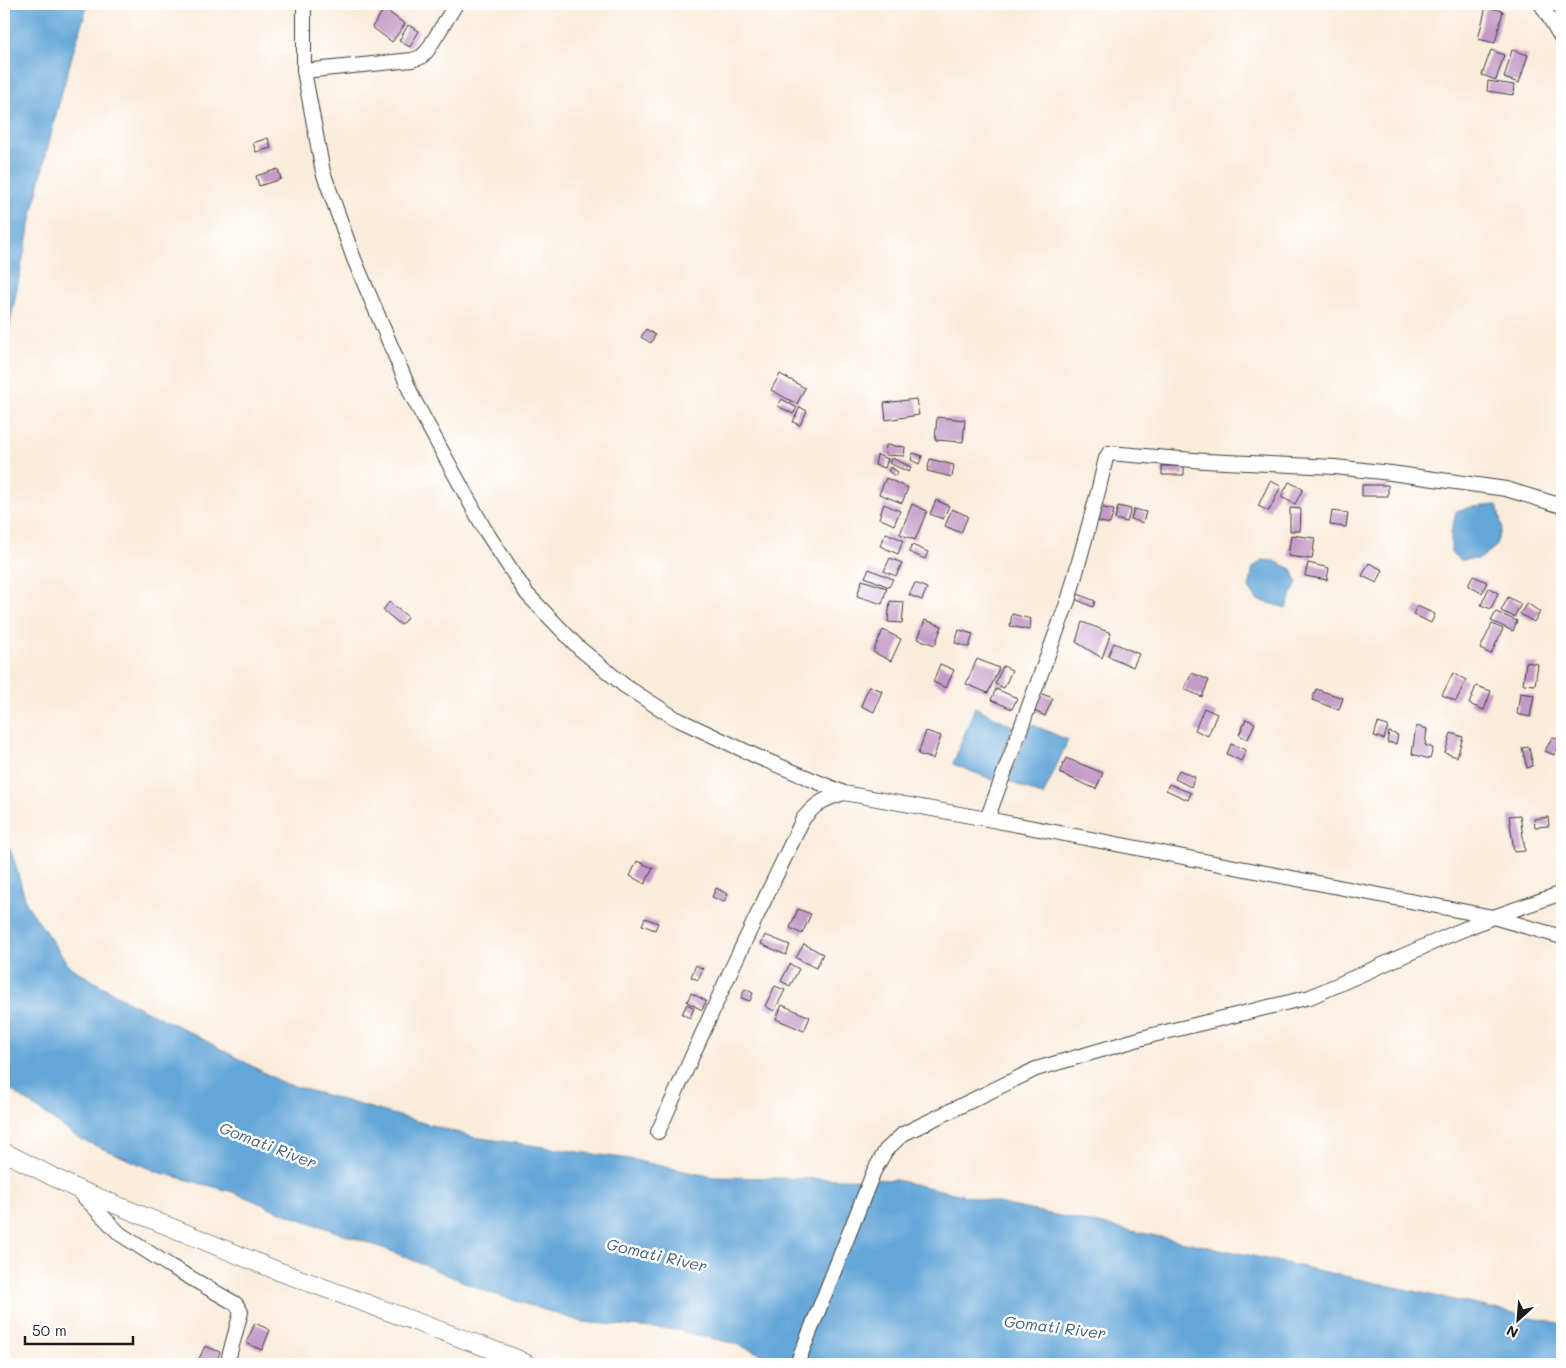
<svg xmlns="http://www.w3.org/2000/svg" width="1566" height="1368" font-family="Mali,sans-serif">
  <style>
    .water { fill: #64a6d8; stroke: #40617a }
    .building { fill: #c49ac7 }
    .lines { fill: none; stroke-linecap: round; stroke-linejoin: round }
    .minor-casing { stroke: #3d3b39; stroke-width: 16 }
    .major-casing { stroke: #3d3b39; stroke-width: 19 }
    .minor { stroke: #fff; stroke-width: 14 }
    .major { stroke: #fff; stroke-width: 18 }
    .labels { text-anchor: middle; stroke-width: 5; stroke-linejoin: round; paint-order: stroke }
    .water-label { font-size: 16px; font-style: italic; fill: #40617a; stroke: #fff }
  </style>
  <rect width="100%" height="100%" fill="#fff"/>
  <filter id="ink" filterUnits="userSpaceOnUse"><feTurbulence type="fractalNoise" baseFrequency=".02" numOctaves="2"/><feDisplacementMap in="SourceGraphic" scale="10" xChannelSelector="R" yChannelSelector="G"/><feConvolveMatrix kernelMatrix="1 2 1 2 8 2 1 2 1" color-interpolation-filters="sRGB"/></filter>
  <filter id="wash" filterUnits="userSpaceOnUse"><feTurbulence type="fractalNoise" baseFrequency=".0096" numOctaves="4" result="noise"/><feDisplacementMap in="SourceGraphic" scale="20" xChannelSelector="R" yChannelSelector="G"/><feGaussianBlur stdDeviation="1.12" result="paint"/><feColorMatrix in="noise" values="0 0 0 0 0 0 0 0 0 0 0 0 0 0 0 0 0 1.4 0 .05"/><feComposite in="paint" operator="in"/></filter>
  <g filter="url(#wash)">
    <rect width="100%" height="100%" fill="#f9ecdb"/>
    <!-- water -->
    <path class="water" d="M 4,4 L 88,4 C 51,119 26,237 4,356 Z
      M 1497,505 L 1502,528 L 1495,547 L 1480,559 L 1461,560 L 1451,553 L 1451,533 L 1456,511 L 1471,507 Z
      M 1262,560 L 1274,561 L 1292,569 L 1297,582 L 1286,608 L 1257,600 L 1249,588 L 1253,568 Z
      M 975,707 L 1014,727 L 993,780 L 953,764 Z
      M 1031,724 L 1068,740 L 1043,796 L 1008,781 Z
      M 4,834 L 14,860 L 27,905 L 70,967 L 132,1004 L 186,1030 L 283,1083 L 473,1137 L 629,1159 L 713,1177 L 896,1180 L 1011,1206 L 1248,1255 L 1550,1321 L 1562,1324 L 1562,1364 L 785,1364 L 736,1344 L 677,1330 L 582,1322 L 485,1291 L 391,1251 L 283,1213 L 233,1192 L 158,1172 L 80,1139 L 4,1085 Z"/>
    <g id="blocks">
      <!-- building -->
      <path class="building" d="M 433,4 L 444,4 L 441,8 Z
        M 1486,7 L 1503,11 L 1495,43 L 1478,39 Z
        M 384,9 L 405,24 L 392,42 L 372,27 Z
        M 408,25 L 419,31 L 410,47 L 399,41 Z
        M 1491,50 L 1504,55 L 1496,80 L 1482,75 Z
        M 1512,50 L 1528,55 L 1519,83 L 1504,78 Z
        M 1488,81 L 1514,85 L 1513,95 L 1487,91 Z
        M 268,138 L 271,148 L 256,152 L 253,143 Z
        M 278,169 L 281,179 L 259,186 L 256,176 Z
        M 646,329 L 655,335 L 651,343 L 641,337 Z
        M 780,374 L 805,388 L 797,404 L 771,390 Z
        M 782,399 L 797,408 L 793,414 L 778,406 Z
        M 916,399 L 919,415 L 886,420 L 884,403 Z
        M 800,407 L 807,411 L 800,425 L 793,422 Z
        M 937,417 L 965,420 L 963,442 L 935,440 Z
        M 886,445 L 905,447 L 904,456 L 885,455 Z
        M 913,453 L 922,456 L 919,464 L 911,460 Z
        M 877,455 L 888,459 L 885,468 L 875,465 Z
        M 892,458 L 911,467 L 909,472 L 889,463 Z
        M 930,459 L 954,465 L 952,477 L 927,471 Z
        M 1162,466 L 1184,466 L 1184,475 L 1162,475 Z
        M 891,467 L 898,472 L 895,476 L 888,471 Z
        M 886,478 L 908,488 L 902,503 L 879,494 Z
        M 1270,481 L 1281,486 L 1269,511 L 1258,506 Z
        M 1289,482 L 1303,489 L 1295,504 L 1281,497 Z
        M 1362,485 L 1388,485 L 1388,496 L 1362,496 Z
        M 936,500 L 949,506 L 943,519 L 930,514 Z
        M 884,504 L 900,511 L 894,525 L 879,518 Z
        M 912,504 L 927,511 L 915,540 L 900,534 Z
        M 1118,506 L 1131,509 L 1127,522 L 1115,519 Z
        M 1100,507 L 1114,510 L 1110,524 L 1096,521 Z
        M 1290,508 L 1301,509 L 1300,531 L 1290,531 Z
        M 952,509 L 968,516 L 961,533 L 945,526 Z
        M 1134,509 L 1146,512 L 1143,523 L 1131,519 Z
        M 1332,511 L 1348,513 L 1346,527 L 1330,525 Z
        M 886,533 L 903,540 L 898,554 L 880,546 Z
        M 1291,535 L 1315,538 L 1312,559 L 1288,556 Z
        M 912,545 L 928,552 L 925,559 L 909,552 Z
        M 890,558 L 902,563 L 896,576 L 884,571 Z
        M 1308,563 L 1329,568 L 1327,580 L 1305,576 Z
        M 1369,563 L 1383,570 L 1377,583 L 1362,576 Z
        M 869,569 L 893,579 L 889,587 L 865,577 Z
        M 1473,576 L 1487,582 L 1482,593 L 1468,586 Z
        M 862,580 L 887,588 L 882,604 L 857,596 Z
        M 915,583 L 927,588 L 922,600 L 909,595 Z
        M 1489,588 L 1498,593 L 1491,609 L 1481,605 Z
        M 1078,594 L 1095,601 L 1093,607 L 1075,599 Z
        M 1508,597 L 1521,604 L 1514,617 L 1501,611 Z
        M 890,601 L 904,602 L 902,623 L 888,622 Z
        M 389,602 L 408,617 L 401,625 L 383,610 Z
        M 1527,603 L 1540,612 L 1534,622 L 1520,614 Z
        M 1417,606 L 1435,614 L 1431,623 L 1413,614 Z
        M 1496,612 L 1517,621 L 1513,631 L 1491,621 Z
        M 1012,614 L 1031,619 L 1030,630 L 1010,626 Z
        M 925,620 L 942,626 L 935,645 L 918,639 Z
        M 1082,622 L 1111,633 L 1102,658 L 1076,642 Z
        M 1492,624 L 1503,629 L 1491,654 L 1480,649 Z
        M 883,630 L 901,639 L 891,661 L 873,652 Z
        M 959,630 L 973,634 L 969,647 L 955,643 Z
        M 1114,643 L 1139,654 L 1133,667 L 1108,656 Z
        M 977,659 L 999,668 L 988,693 L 966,684 Z
        M 1526,662 L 1538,664 L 1535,685 L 1523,684 Z
        M 940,664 L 954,670 L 946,688 L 933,682 Z
        M 1003,666 L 1012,670 L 1004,688 L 995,684 Z
        M 1192,673 L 1209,680 L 1202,697 L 1184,689 Z
        M 1453,673 L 1466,680 L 1456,701 L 1442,695 Z
        M 869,686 L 882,691 L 874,712 L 861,706 Z
        M 1476,686 L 1491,691 L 1484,710 L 1469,704 Z
        M 996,689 L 1017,698 L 1012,709 L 991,700 Z
        M 1316,689 L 1343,698 L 1339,710 L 1312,700 Z
        M 1039,693 L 1053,698 L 1045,716 L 1032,710 Z
        M 1520,693 L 1534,695 L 1530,717 L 1517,714 Z
        M 1204,708 L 1217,714 L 1208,736 L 1195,730 Z
        M 1246,719 L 1255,723 L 1248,739 L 1239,735 Z
        M 1378,723 L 1388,726 L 1384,739 L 1374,736 Z
        M 1416,726 L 1427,729 L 1425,745 L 1433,748 L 1430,759 L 1412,754 Z
        M 926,731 L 941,736 L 933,759 L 918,754 Z
        M 1389,732 L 1398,735 L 1396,744 L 1387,742 Z
        M 1451,733 L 1463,737 L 1457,757 L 1445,753 Z
        M 1552,737 L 1561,741 L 1554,755 L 1545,751 Z
        M 1231,744 L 1246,750 L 1241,761 L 1227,754 Z
        M 1529,747 L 1533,766 L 1527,768 L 1522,748 Z
        M 1066,758 L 1103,773 L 1096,789 L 1059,773 Z
        M 1179,770 L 1195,777 L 1191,787 L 1175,779 Z
        M 1169,784 L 1191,793 L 1188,800 L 1166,790 Z
        M 1520,815 L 1525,851 L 1514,852 L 1509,816 Z
        M 1548,817 L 1549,826 L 1535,827 L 1534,819 Z
        M 637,861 L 653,868 L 645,884 L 630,876 Z
        M 716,888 L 728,894 L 724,902 L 712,897 Z
        M 798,909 L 811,914 L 802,934 L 790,928 Z
        M 645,918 L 658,923 L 655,930 L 642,925 Z
        M 765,935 L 790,945 L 786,955 L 761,944 Z
        M 804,944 L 823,954 L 816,968 L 796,958 Z
        M 790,964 L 799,969 L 790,986 L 781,981 Z
        M 696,965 L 703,969 L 698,980 L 691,977 Z
        M 775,986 L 785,990 L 774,1011 L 765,1006 Z
        M 745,989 L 753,993 L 750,1001 L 741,998 Z
        M 691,993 L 706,1001 L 702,1010 L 687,1002 Z
        M 687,1004 L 694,1008 L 690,1018 L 682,1014 Z
        M 782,1005 L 810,1017 L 804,1031 L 776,1019 Z
        M 255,1323 L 270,1330 L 262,1350 L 246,1343 Z
        M 205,1346 L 220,1352 L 215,1364 L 197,1363 Z"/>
    </g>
  </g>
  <g filter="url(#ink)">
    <use href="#blocks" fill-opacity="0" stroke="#3d3b39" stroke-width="1"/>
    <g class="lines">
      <!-- minor casing -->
      <g class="minor-casing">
        <path id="minor" d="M 304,4 L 304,71 L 323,172 L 354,259 L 413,398 L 485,530 L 527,594 L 579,648 L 625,686 L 675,718 L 758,757 L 844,793 L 987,819 L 1493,917 L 1562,937
          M 1541,4 L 1562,39
          M 304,71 L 412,60 L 421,57 L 427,51 L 456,4
          M 987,819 L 1069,598 L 1098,492 L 1106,458 L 1109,453 L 1205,461 L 1335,467 L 1391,473 L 1506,489 L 1562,506
          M 658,1132 L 731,970 L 803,819 C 816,803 824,799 844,793
          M 79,1192 L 120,1234 L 170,1266 L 236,1304 L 241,1312 L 227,1364
          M 797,1364 L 874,1171 L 886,1150 L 903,1134 L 1036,1069 L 1153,1035 L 1310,997 L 1450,935 L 1493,917 L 1562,893"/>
      </g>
      <!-- major casing -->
      <g class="major-casing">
        <path id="major" d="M 4,1152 L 75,1188 L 278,1271 L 515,1358 L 527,1364"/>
      </g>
      <!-- minor -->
      <use href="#minor" class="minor"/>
      <!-- major -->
      <use href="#major" class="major"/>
    </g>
  </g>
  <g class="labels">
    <!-- water labels -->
    <g class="water-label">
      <text transform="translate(268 1145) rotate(21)" y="6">Gomati River</text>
      <text transform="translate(657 1255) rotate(13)" y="6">Gomati River</text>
      <text transform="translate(1055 1327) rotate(7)" y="6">Gomati River</text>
    </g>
  </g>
  <!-- margin -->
  <rect width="1566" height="1368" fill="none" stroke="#fff" stroke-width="20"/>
  <!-- north arrow -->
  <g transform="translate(1518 1320) rotate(206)" stroke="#ffffff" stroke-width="4" paint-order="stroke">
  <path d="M0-4L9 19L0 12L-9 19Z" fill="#1c1c1c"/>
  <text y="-8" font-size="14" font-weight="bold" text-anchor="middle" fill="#1c1c1c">N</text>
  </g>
  <!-- scale -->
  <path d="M25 1336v8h108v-8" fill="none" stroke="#1c1c1c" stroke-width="2.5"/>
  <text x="32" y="1336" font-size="15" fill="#1c1c1c" stroke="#ffffff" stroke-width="4" paint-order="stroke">50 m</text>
</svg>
